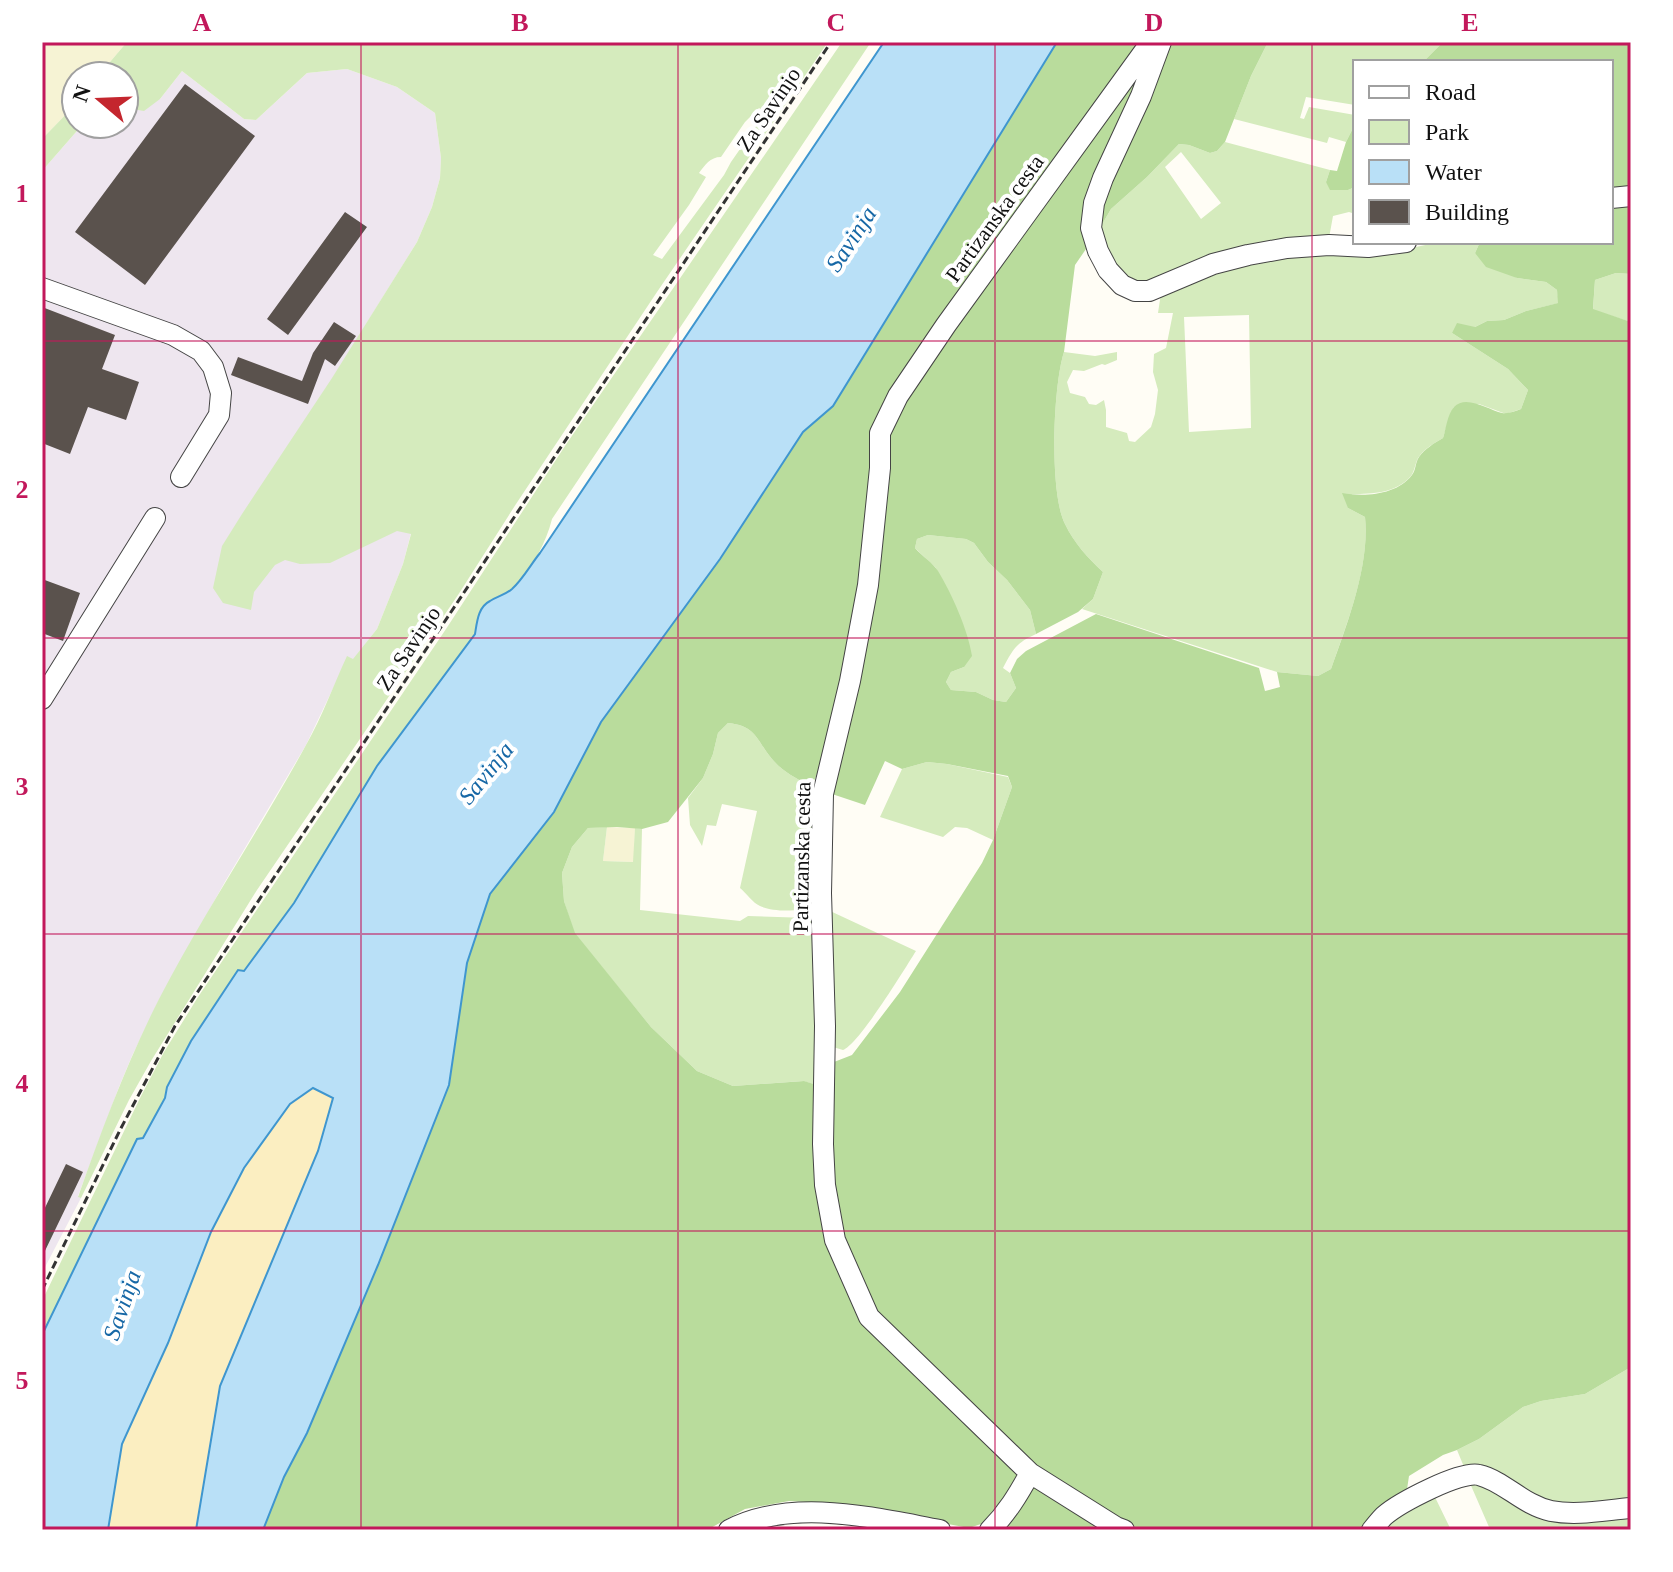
<svg xmlns="http://www.w3.org/2000/svg" width="1673" height="1572" font-family="Georgia,serif">
  <style>
    .industrial { fill: #eee6ef }
    .farmland { fill: #f6f3d4 }
    .green { fill: #d5ebbd; fill-rule: evenodd }
    .forest { fill: #b9dc9c }
    .sand { fill: #fbeec1 }
    .water { fill: #b9e0f7; stroke: #3f96cf; stroke-width: 2 }
    .building { fill: #5a524d }
    .lines { fill: none; stroke-linecap: round; stroke-linejoin: round }
    .minor-casing { stroke: #444; stroke-width: 22 }
    .path { stroke: #333; stroke-width: 3; stroke-dasharray: 8 4; stroke-linecap: butt }
    .minor { stroke: #fff; stroke-width: 20 }
    .grid { fill: none; stroke: #c2185b; stroke-width: 2; stroke-opacity: 0.55 }
    .labels { text-anchor: middle; stroke-width: 8; stroke-linejoin: round; paint-order: stroke }
    .street-label { font-size: 22px; fill: #111; stroke: #fff }
    .water-label { font-size: 24px; font-style: italic; fill: #1768a6; stroke: #fff }
    .neatline { fill: none; stroke: #c2185b; stroke-width: 3 }
    .grid-label { font-size: 26px; text-anchor: middle; font-weight: bold; fill: #c2185b }
  </style>
  <rect width="100%" height="100%" fill="#fffdf5"/>
  <!-- industrial -->
  <path class="industrial" d="M 347,69 L 397,87 L 435,113 L 441,158 L 440,178 L 432,207 L 417,242 L 363,329 L 411,533 L 403,564 L 377,629 L 353,660 L 348,657 L 306,745 L 226,880 L 160,998 L 132,1056 L 119,1087 L 78,1196 L 81,1198 L 42,1273 L 42,171 L 83,124 L 124,124 L 124,93 L 127,102 L 160,99 L 182,71 L 244,119 L 256,120 L 307,73 Z"/>
  <!-- farmland -->
  <path class="farmland" d="M 42,42 L 127,42 L 110,62 L 101,76 L 76,76 L 76,104 L 42,139 Z
    M 607,827 L 635,828 L 634,862 L 603,861 Z"/>
  <!-- green -->
  <path class="green" d="M 127,42 L 828,42 L 657,292 L 516,504 L 458,595 L 257,890 L 151,1061 L 129,1100 L 81,1198 L 78,1197 C 102,1129 127,1062 159,999 C 204,912 259,831 306,745 C 322,717 333,686 347,656 L 353,659 L 377,629 L 403,564 L 411,534 L 397,531 L 330,563 L 300,564 L 285,560 L 275,565 L 254,592 L 251,610 L 223,603 L 213,588 L 222,546 L 242,514 L 332,378 L 417,242 L 432,207 L 440,178 L 441,158 L 435,113 L 397,87 L 347,69 L 307,73 L 256,120 L 244,119 L 182,71 L 160,99 L 144,111 L 132,109 C 124,99 124,89 124,76 L 101,76 L 110,62 ZM 759,108 L 766,112 L 731,162 L 724,175 L 662,259 L 653,255 L 689,205 L 706,177 L 699,173 C 705,165 710,157 721,157 L 745,122 Z
    M 842,42 L 871,42 L 552,519 C 546,543 533,566 516,585 C 508,595 499,594 490,601 C 479,608 476,623 475,634 L 378,766 L 294,903 L 244,971 L 238,971 L 191,1041 L 167,1087 L 165,1097 L 42,1335 L 42,1301 L 141,1096 L 164,1052 L 198,997 L 446,629 L 565,446 Z
    M 1268,42 L 1443,42 L 1423,62 L 1355,62 L 1355,105 L 1306,97 L 1300,118 L 1304,119 L 1309,107 L 1355,115 L 1355,124 L 1346,142 L 1329,137 L 1327,143 L 1234,119 L 1251,76 Z
    M 76,104 L 76,124 L 83,124 L 42,171 L 42,139 Z
    M 1225,142 L 1330,170 L 1326,182 L 1348,190 L 1355,187 L 1355,214 L 1349,212 L 1333,216 L 1329,238 L 1152,282 L 1136,282 L 1119,275 L 1097,233 L 1111,209 L 1147,177 L 1179,144 L 1189,145 L 1210,153 L 1217,151 ZM 1181,152 L 1221,203 L 1201,219 L 1165,167 Z
    M 1439,242 L 1480,242 L 1475,253 L 1517,278 L 1546,282 L 1557,290 L 1559,303 L 1526,311 L 1504,320 L 1487,321 L 1475,327 L 1452,333 L 1508,369 L 1528,390 L 1521,409 L 1506,414 L 1479,404 L 1454,407 L 1450,415 L 1443,438 C 1434,443 1424,449 1418,458 C 1415,464 1415,470 1411,476 C 1396,493 1373,494 1352,494 L 1348,508 L 1365,517 C 1370,566 1347,623 1331,669 L 1318,676 L 1277,672 L 1082,609 L 1093,599 L 1103,572 C 1088,558 1074,543 1065,524 C 1049,493 1053,386 1064,352 L 1095,356 L 1117,352 L 1117,360 L 1105,365 L 1102,364 L 1084,371 L 1073,370 L 1067,382 L 1070,393 L 1085,397 L 1089,404 L 1096,405 L 1104,400 L 1106,410 L 1106,427 L 1127,433 L 1129,441 L 1135,442 L 1151,427 L 1155,414 L 1158,390 L 1153,372 L 1154,354 L 1166,348 L 1173,313 L 1158,313 L 1161,293 L 1167,286 L 1274,255 L 1407,249 ZM 1249,315 L 1251,428 L 1189,432 L 1184,317 Z
    M 1616,273 L 1631,274 L 1631,322 L 1593,310 L 1595,280 Z
    M 928,535 L 966,539 L 974,543 L 988,562 L 1007,580 L 1030,610 L 1036,634 C 1016,643 1013,649 1003,668 L 1010,673 L 1016,688 L 1006,702 L 993,700 L 976,692 L 951,690 L 946,682 L 951,672 L 964,667 L 936,568 L 915,548 L 917,539 Z
    M 728,723 C 757,726 756,740 772,759 C 782,771 795,778 809,785 L 809,790 L 816,804 L 812,906 C 802,912 772,912 760,906 C 753,903 746,893 740,888 L 757,811 L 722,804 L 716,826 L 707,825 L 702,846 L 690,825 L 688,798 L 703,778 L 713,754 L 718,733 Z
    M 927,762 L 947,764 L 1008,777 L 1012,787 L 993,840 L 967,828 L 955,827 L 943,837 L 880,817 L 902,769 Z
    M 607,827 L 603,861 L 633,862 L 635,828 L 642,829 L 640,910 L 740,921 L 748,916 L 809,918 L 816,920 L 817,1085 L 803,1081 L 733,1086 L 697,1071 L 651,1027 L 574,933 L 564,901 L 562,873 L 572,847 L 588,828 Z
    M 828,910 L 916,951 C 904,970 859,1044 843,1050 L 833,1047 Z
    M 1631,1367 L 1631,1505 L 1568,1509 L 1464,1467 L 1457,1450 L 1479,1439 L 1523,1407 L 1541,1401 L 1585,1394 Z
    M 1469,1481 L 1485,1484 L 1518,1503 L 1631,1512 L 1631,1530 L 1483,1530 L 1489,1527 Z
    M 1433,1493 L 1451,1530 L 1378,1530 Z"/>
  <!-- forest -->
  <path class="forest" d="M 1057,42 L 1134,42 L 1139,49 L 893,391 L 862,583 L 829,742 L 815,779 L 809,785 C 795,778 782,771 772,759 C 756,740 757,726 728,723 L 718,733 L 713,754 L 703,778 L 668,822 L 642,829 L 617,827 L 588,828 L 572,847 L 562,873 L 564,901 L 575,933 L 651,1027 L 697,1071 L 733,1086 L 804,1081 L 817,1085 L 817,1145 L 864,1321 L 1017,1471 L 1016,1480 L 987,1522 L 969,1528 L 842,1504 L 789,1501 L 745,1509 L 707,1530 L 263,1530 L 284,1477 L 307,1433 L 378,1265 L 449,1085 L 467,963 L 490,894 L 554,812 L 601,722 L 720,559 L 803,432 L 833,406 Z
    M 1159,42 L 1268,42 L 1251,76 L 1225,142 L 1217,151 L 1210,153 L 1189,145 L 1179,144 L 1147,177 L 1111,209 L 1097,233 L 1075,265 L 1064,352 C 1053,386 1049,493 1065,524 C 1074,543 1088,558 1103,572 L 1093,599 L 1078,612 L 1036,634 L 1030,610 L 1007,580 L 988,562 L 974,543 L 966,539 L 928,535 L 917,539 L 915,548 C 922,556 933,563 938,571 C 952,594 968,630 972,656 L 964,667 L 951,672 L 946,682 L 951,690 L 976,692 L 993,700 L 1006,702 L 1016,688 L 1010,673 L 1017,659 L 1026,651 L 1096,614 L 1259,668 L 1265,691 L 1280,687 L 1277,672 L 1318,676 L 1331,669 C 1347,624 1370,565 1365,517 L 1348,508 L 1342,493 C 1365,497 1397,495 1412,475 C 1416,470 1415,463 1419,457 C 1425,449 1434,443 1443,438 C 1446,429 1447,415 1454,407 C 1466,394 1489,410 1502,413 C 1509,414 1515,411 1521,409 L 1528,390 L 1508,369 L 1452,333 L 1457,323 L 1475,327 L 1487,321 L 1504,320 L 1526,311 L 1558,303 L 1557,290 L 1546,282 L 1517,278 L 1486,267 L 1475,253 L 1480,242 L 1611,242 L 1611,205 L 1631,203 L 1631,274 L 1616,273 L 1595,280 L 1593,309 L 1631,322 L 1631,1367 L 1585,1394 L 1541,1401 L 1523,1407 L 1479,1439 L 1457,1450 L 1443,1455 L 1409,1476 L 1406,1496 L 1366,1530 L 1143,1530 L 1120,1521 L 1036,1466 L 873,1310 L 842,1238 L 832,1184 L 834,1062 L 852,1055 L 900,992 L 982,863 L 993,840 L 1012,787 L 1008,776 L 947,764 L 927,762 L 902,769 L 885,761 L 865,805 L 832,794 L 889,430 L 913,387 Z
    M 1443,42 L 1631,42 L 1631,188 L 1611,191 L 1611,62 L 1423,62 Z
    M 1355,124 L 1355,187 L 1348,190 L 1330,190 L 1326,182 L 1330,170 L 1337,171 L 1346,142 Z
    M 1035,1484 L 1111,1530 L 1000,1530 Z"/>
  <!-- sand -->
  <path class="sand" d="M 313,1088 L 333,1098 L 318,1151 L 220,1386 L 196,1530 L 108,1530 L 122,1444 L 168,1343 L 211,1232 L 244,1168 L 290,1104 Z"/>
  <!-- water -->
  <path class="water" d="M 884,42 L 1057,42 L 833,406 L 803,432 L 720,559 L 601,722 L 554,812 L 490,894 L 467,963 L 449,1085 L 378,1265 L 307,1433 L 284,1477 L 263,1530 L 196,1530 L 220,1386 L 318,1151 L 333,1098 L 313,1088 L 290,1104 L 244,1168 L 211,1232 L 168,1343 L 122,1444 L 108,1530 L 42,1530 L 42,1335 L 137,1139 L 143,1138 L 165,1098 L 167,1087 L 191,1041 L 238,970 L 244,971 L 294,903 L 377,766 L 475,634 C 477,622 478,607 490,601 C 498,596 505,595 512,589 C 523,579 531,564 540,553 Z"/>
  <!-- building -->
  <path class="building" d="M 185,84 L 255,136 L 145,285 L 75,232 Z
    M 345,212 L 367,227 L 288,335 L 267,319 Z
    M 42,307 L 115,335 L 102,369 L 139,382 L 126,420 L 88,407 L 70,454 L 42,443 Z
    M 334,322 L 356,336 L 335,366 L 325,359 L 308,404 L 231,375 L 238,357 L 302,381 L 313,353 Z
    M 42,579 L 80,593 L 63,641 L 42,633 Z
    M 66,1164 L 83,1172 L 42,1257 L 42,1214 Z"/>
  <g class="lines">
    <!-- minor casing -->
    <g class="minor-casing">
      <path id="minor" d="M 1161,42 L 1141,96 L 1103,178 L 1094,203 L 1091,228 L 1098,251 L 1108,270 L 1122,285 L 1135,291 L 1149,291 L 1213,264 L 1248,255 L 1287,248 L 1329,245 L 1368,247 L 1406,242
        M 1611,198 L 1631,196
        M 42,288 L 173,335 L 201,351 L 213,367 L 221,393 L 219,415 L 181,477
        M 42,699 L 155,518
        M 1030,1473 L 1116,1527 L 1124,1530
        M 729,1530 C 792,1497 874,1518 940,1530
        M 990,1530 C 1007,1513 1018,1495 1030,1473 L 869,1317 L 835,1240 L 825,1185 L 823,1144 L 825,1026 L 821,893 L 823,794 L 850,681 L 868,585 L 880,468 L 880,433 L 898,396 L 946,325 L 1151,42
        M 1372,1530 C 1376,1525 1380,1520 1384,1516 C 1399,1503 1461,1470 1479,1475 C 1504,1481 1523,1505 1551,1511 C 1577,1516 1605,1510 1631,1508"/>
    </g>
    <!-- path -->
    <path class="path" d="M 42,1290 L 120,1130 L 175,1026 L 831,42"/>
    <!-- minor -->
    <use href="#minor" class="minor"/>
  </g>
  <!-- grid -->
  <path class="grid" d="M 361,42 L 361,1530M 678,42 L 678,1530M 995,42 L 995,1530M 1312,42 L 1312,1530M 42,341 L 1631,341M 42,638 L 1631,638M 42,934 L 1631,934M 42,1231 L 1631,1231"/>
  <g class="labels">
    <!-- street labels -->
    <g class="street-label">
      <text transform="translate(768 109) rotate(-56)" y="8">Za Savinjo</text>
      <text transform="translate(994 218) rotate(-54)" y="8">Partizanska cesta</text>
      <text transform="translate(408 648) rotate(-56)" y="8">Za Savinjo</text>
      <text transform="translate(801 857) rotate(-89)" y="8">Partizanska cesta</text>
    </g>
    <!-- water labels -->
    <g class="water-label">
      <text transform="translate(851 239) rotate(-57)" y="8">Savinja</text>
      <text transform="translate(486 773) rotate(-51)" y="8">Savinja</text>
      <text transform="translate(122 1305) rotate(-71)" y="8">Savinja</text>
    </g>
  </g>
  <!-- border -->
  <rect width="1673" height="1572" fill="none" stroke="#ffffff" stroke-width="88"/>
  <!-- legend -->
  <rect x="1353" y="60" width="260" height="184" fill="#ffffff" stroke="#a0a0a0" stroke-width="2"/>
  <rect x="1369" y="86" width="40" height="12" fill="#ffffff" stroke="#a0a0a0" stroke-width="2"/>
  <text x="1425" y="100" font-size="24" fill="#111111">Road</text>
  <rect x="1369" y="120" width="40" height="24" fill="#d5ebbd" stroke="#a0a0a0" stroke-width="2"/>
  <text x="1425" y="140" font-size="24" fill="#111111">Park</text>
  <rect x="1369" y="160" width="40" height="24" fill="#b9e0f7" stroke="#a0a0a0" stroke-width="2"/>
  <text x="1425" y="180" font-size="24" fill="#111111">Water</text>
  <rect x="1369" y="200" width="40" height="24" fill="#5a524d" stroke="#a0a0a0" stroke-width="2"/>
  <text x="1425" y="220" font-size="24" fill="#111111">Building</text>
  <!-- north arrow -->
  <g transform="translate(100 100) rotate(289)"><circle r="38" fill="#ffffff" stroke="#a0a0a0" stroke-width="2"/>
  <path d="M0-6L14 30L0 20L-14 30Z" fill="#c4262e"/>
  <text y="-12" font-size="22" font-weight="bold" text-anchor="middle" fill="#111111">N</text>
  </g>
  <rect x="44" y="44" width="1585" height="1484" class="neatline"/>
  <g class="grid-label">
    <text x="202" y="31">A</text>
    <text x="520" y="31">B</text>
    <text x="836" y="31">C</text>
    <text x="1154" y="31">D</text>
    <text x="1470" y="31">E</text>
    <text x="22" y="202">1</text>
    <text x="22" y="498">2</text>
    <text x="22" y="795">3</text>
    <text x="22" y="1092">4</text>
    <text x="22" y="1389">5</text>
  </g>
</svg>
